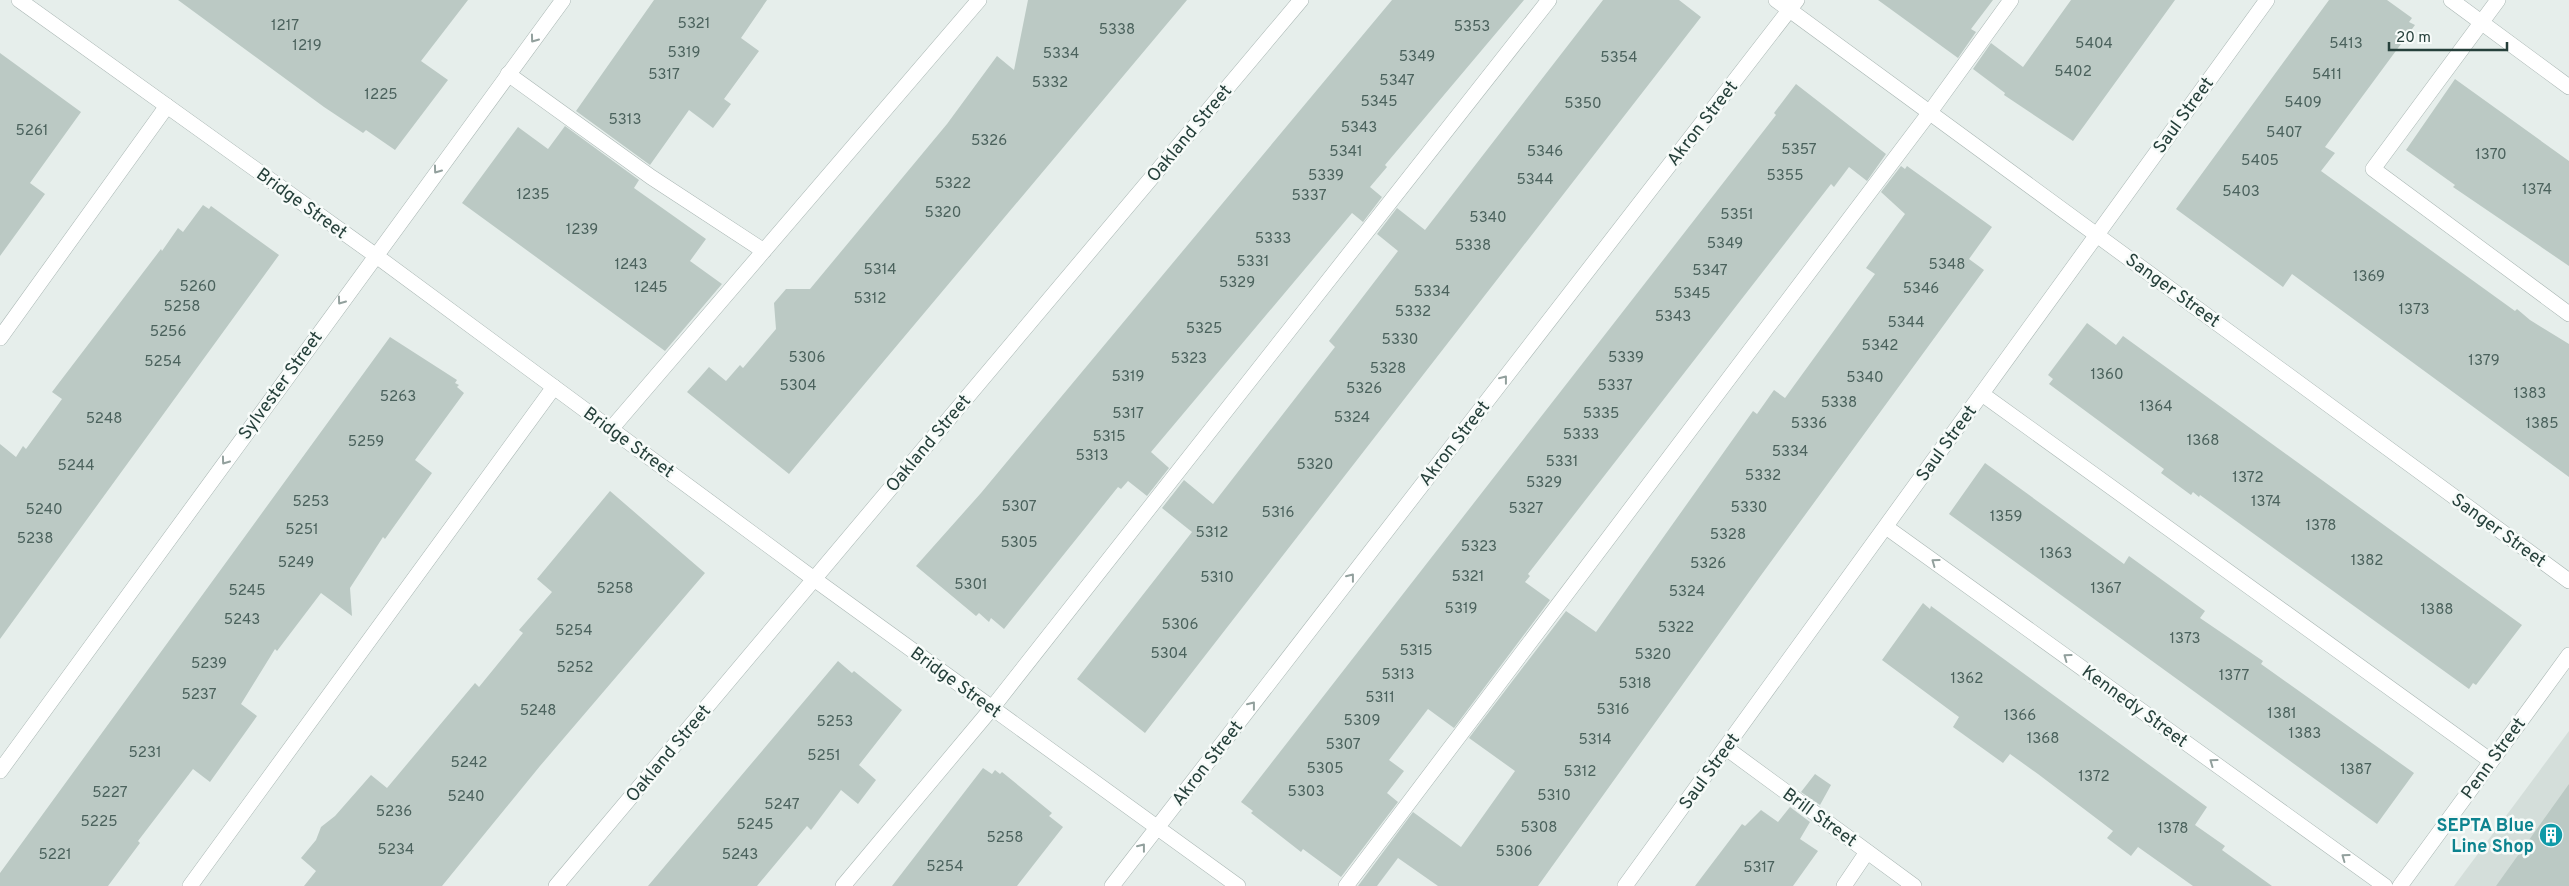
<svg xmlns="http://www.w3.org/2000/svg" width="2569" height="886" font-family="Overpass,sans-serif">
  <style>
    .built { fill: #d4deda }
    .building { fill: #bbc9c4 }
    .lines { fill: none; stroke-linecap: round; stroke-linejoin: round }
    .lane-casing { stroke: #a9b6b3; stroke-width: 16 }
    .street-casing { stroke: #a9b6b3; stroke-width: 16 }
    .lane { stroke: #fff; stroke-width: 15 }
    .street { stroke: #fff; stroke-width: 15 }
    .oneway { stroke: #92a09d }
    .labels { text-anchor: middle; stroke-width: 5; stroke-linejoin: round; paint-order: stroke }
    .number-label { font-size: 15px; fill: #4b625d }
    .street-label { font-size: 18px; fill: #26403b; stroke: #f7fbf9 }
    .culture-label { font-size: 18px; font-weight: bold; fill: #0d838f; stroke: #f7fbf9; text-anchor: end }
  </style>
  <rect width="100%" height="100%" fill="#e6eeeb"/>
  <!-- built -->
  <path class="built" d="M 2569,731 L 2569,886 L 2454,886 Z"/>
  <!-- building -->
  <path class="building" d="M 178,0 L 468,0 L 421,61 L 448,80 L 395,150 L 366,130 L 363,133 L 324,107 Z
    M 654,0 L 767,0 L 741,38 L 759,51 L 724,99 L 731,104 L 713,128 L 689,110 L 650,165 L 576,111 Z
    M 1028,0 L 1187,0 L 789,474 L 687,392 L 709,367 L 726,381 L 740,365 L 743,368 L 776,329 L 774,303 L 786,289 L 810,289 L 947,124 L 997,56 L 1014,70 Z
    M 1392,0 L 1524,0 L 1385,165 L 1387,167 L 1370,187 L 1382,197 L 1363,222 L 1352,213 L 1151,452 L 1169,468 L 1147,496 L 1128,481 L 1121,489 L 1118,487 L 1004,629 L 991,618 L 989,622 L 979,613 L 976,616 L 916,566 L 981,493 Z
    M 1603,0 L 1679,0 L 1701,17 L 1145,733 L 1077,679 L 1192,532 L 1162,508 L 1184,480 L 1213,504 L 1335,347 L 1329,341 L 1398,251 L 1377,234 L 1397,208 L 1425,230 Z
    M 1878,0 L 1993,0 L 1971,29 L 1976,32 L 1958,58 Z
    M 2071,0 L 2175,0 L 2073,141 L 2004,95 L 2005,93 L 1973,69 L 1991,43 L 2023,67 Z
    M 2329,0 L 2387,0 L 2412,18 L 2409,22 L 2415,25 L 2325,147 L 2335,153 L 2321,171 L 2515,311 L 2517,309 L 2530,320 L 2569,344 L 2569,477 L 2292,274 L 2283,287 L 2176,209 Z
    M 0,53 L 81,112 L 30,183 L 45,194 L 0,256 Z
    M 2455,79 L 2569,161 L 2569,266 L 2453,187 L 2455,185 L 2406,150 Z
    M 1796,84 L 1886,154 L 1867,181 L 1849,167 L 1834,187 L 1831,184 L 1528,574 L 1530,576 L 1525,582 L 1550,600 L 1454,728 L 1428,709 L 1389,760 L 1404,771 L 1387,793 L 1398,802 L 1341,877 L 1303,849 L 1301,852 L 1251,813 L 1253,811 L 1241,802 L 1776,115 L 1774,113 Z
    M 565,126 L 639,180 L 634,188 L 706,239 L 690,261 L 722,284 L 665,351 L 462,203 L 518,127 L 548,149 Z
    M 1901,166 L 1905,169 L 1907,166 L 1992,227 L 1969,259 L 1984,270 L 1759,578 L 1538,886 L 1438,886 L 1398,858 L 1377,886 L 1358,886 L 1413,812 L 1461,847 L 1515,771 L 1469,738 L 1566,611 L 1596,632 L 1753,411 L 1757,414 L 1774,390 L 1785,398 L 1875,274 L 1866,268 L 1905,214 L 1881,192 Z
    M 203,205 L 209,209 L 211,206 L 279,255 L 0,639 L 0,444 L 16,457 L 23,446 L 26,449 L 62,399 L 52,392 L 161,249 L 162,251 L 178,228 L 183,232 Z
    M 2087,323 L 2116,345 L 2123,336 L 2522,625 L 2476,685 L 2473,683 L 2469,689 L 2200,495 L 2199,497 L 2193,492 L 2191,495 L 2161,473 L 2164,469 L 2049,384 L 2053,379 L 2048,375 Z
    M 390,337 L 457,380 L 455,383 L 459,385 L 457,387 L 464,393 L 415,460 L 432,473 L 385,539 L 383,537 L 350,588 L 352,616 L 321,593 L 277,651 L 275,649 L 241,704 L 257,716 L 210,782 L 193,769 L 138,841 L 140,843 L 108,886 L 0,886 L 0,873 Z
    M 1985,463 L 2124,564 L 2129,556 L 2158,577 L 2205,611 L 2200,618 L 2263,661 L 2261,664 L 2414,773 L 2377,824 L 1949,514 Z
    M 610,491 L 705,573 L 540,766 L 442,886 L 304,886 L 316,871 L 301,858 L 316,840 L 321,827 L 335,816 L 371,775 L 387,788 L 475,683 L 479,687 L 523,633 L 519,630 L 552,592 L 537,579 Z
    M 1923,603 L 1930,609 L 1931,606 L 2207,807 L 2195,825 L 2225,846 L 2222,850 L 2272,886 L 2193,886 L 2138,847 L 2131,856 L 2107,838 L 2113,831 L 2038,774 L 2010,754 L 2003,763 L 1953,727 L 1959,717 L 1882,660 Z
    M 838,661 L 852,673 L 854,671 L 902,710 L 859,765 L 876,780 L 858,804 L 841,790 L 811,830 L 807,826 L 757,886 L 648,886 Z
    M 983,768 L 992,774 L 995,770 L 1000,774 L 1002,772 L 1052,813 L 1049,816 L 1063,827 L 1017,886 L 892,886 Z
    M 1815,774 L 1831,785 L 1820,805 L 1801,792 Z
    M 2569,784 L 2569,886 L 2496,886 Z
    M 1790,807 L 1810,822 L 1800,839 L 1818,851 L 1793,886 L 1695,886 L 1742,824 L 1745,826 L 1761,810 L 1778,822 Z"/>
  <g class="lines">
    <!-- lane casing -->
    <g class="lane-casing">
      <path id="lane" d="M 2498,0 L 2373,169 L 2569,314
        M 508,74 L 651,177 L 764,251
        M 0,338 L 167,106
        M 1982,394 L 2491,761
        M 611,429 L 979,0
        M 190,886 L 554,387
        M 843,886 L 992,708 L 1549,0
        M 1346,886 L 1930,112 L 2011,0
        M 1844,886 L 1867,852"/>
    </g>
    <!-- street casing -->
    <g class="street-casing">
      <path id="street" d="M 19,0 L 375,255 L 814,579 L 1238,886
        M 1776,0 L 2569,581
        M 2451,0 L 2569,87
        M 1886,527 L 2385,886
        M 1726,748 L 1914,886
        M 0,771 L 563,0
        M 556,886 L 1301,0
        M 1112,886 L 1797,0
        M 1625,886 L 2267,0
        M 2400,886 L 2569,655"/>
    </g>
    <!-- lane -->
    <use href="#lane" class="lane"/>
    <!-- street -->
    <use href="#street" class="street"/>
  </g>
  <!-- one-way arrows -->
  <defs><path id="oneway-chevron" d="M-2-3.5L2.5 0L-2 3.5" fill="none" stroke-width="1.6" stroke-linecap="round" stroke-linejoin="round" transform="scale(1.25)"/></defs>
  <g class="oneway">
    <use href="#oneway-chevron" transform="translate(534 39) rotate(126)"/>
    <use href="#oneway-chevron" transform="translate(437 170) rotate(126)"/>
    <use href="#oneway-chevron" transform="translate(341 301) rotate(126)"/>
    <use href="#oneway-chevron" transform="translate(1504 379) rotate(-52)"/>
    <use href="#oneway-chevron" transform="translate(225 461) rotate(126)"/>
    <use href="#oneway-chevron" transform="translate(1935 562) rotate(-144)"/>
    <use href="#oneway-chevron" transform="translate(1351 577) rotate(-52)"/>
    <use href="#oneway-chevron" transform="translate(2067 657) rotate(-144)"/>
    <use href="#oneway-chevron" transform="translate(1252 705) rotate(-52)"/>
    <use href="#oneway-chevron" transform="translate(2213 762) rotate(-144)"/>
    <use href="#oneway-chevron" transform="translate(1142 847) rotate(-52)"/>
    <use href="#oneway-chevron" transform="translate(2345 857) rotate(-144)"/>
  </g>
  <!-- icons -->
  <defs>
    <g id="building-disc" transform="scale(1.25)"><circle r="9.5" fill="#0f9aa8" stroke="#f7fbf9"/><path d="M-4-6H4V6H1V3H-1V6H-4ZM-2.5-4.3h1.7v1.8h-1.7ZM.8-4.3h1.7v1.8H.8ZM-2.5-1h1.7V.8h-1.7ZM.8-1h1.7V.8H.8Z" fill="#fff"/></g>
  </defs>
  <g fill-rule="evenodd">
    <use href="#building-disc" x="2551" y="835"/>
  </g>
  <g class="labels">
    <!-- number labels -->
    <g class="number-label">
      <text x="694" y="28">5321</text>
      <text x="285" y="30">1217</text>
      <text x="1472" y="31">5353</text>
      <text x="1117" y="34">5338</text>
      <text x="2094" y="48">5404</text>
      <text x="2346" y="48">5413</text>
      <text x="307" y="50">1219</text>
      <text x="684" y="57">5319</text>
      <text x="1061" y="58">5334</text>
      <text x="1417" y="61">5349</text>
      <text x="1619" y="62">5354</text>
      <text x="2073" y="76">5402</text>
      <text x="664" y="79">5317</text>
      <text x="2327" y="79">5411</text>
      <text x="1397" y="85">5347</text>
      <text x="1050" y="87">5332</text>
      <text x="381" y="99">1225</text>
      <text x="1379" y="106">5345</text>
      <text x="2303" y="107">5409</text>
      <text x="1583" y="108">5350</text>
      <text x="625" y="124">5313</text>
      <text x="1359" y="132">5343</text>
      <text x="32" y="135">5261</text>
      <text x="2284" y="137">5407</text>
      <text x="989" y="145">5326</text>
      <text x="1799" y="154">5357</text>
      <text x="1346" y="156">5341</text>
      <text x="1545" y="156">5346</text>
      <text x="2491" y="159">1370</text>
      <text x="2260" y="165">5405</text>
      <text x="1326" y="180">5339</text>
      <text x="1785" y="180">5355</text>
      <text x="1535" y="184">5344</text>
      <text x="953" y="188">5322</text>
      <text x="2537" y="194">1374</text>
      <text x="2241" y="196">5403</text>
      <text x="533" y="199">1235</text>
      <text x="1309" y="200">5337</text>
      <text x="943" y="217">5320</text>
      <text x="1737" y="219">5351</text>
      <text x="1488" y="222">5340</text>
      <text x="582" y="234">1239</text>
      <text x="1273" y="243">5333</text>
      <text x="1725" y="248">5349</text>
      <text x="1473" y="250">5338</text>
      <text x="1253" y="266">5331</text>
      <text x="631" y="269">1243</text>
      <text x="1947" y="269">5348</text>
      <text x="880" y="274">5314</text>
      <text x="1710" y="275">5347</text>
      <text x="2369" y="281">1369</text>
      <text x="1237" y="287">5329</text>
      <text x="198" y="291">5260</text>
      <text x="651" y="292">1245</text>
      <text x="1921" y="293">5346</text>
      <text x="1432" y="296">5334</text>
      <text x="1692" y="298">5345</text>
      <text x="870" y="303">5312</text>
      <text x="182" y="311">5258</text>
      <text x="2414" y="314">1373</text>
      <text x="1413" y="316">5332</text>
      <text x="1673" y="321">5343</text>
      <text x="1906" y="327">5344</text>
      <text x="1204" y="333">5325</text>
      <text x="168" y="336">5256</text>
      <text x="1400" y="344">5330</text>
      <text x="1880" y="350">5342</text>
      <text x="807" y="362">5306</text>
      <text x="1626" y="362">5339</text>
      <text x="1189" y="363">5323</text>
      <text x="2484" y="365">1379</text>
      <text x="163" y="366">5254</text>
      <text x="1388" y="373">5328</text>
      <text x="2107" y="379">1360</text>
      <text x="1128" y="381">5319</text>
      <text x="1865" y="382">5340</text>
      <text x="798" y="390">5304</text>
      <text x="1615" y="390">5337</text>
      <text x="1364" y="393">5326</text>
      <text x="2530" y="398">1383</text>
      <text x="398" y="401">5263</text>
      <text x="1839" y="407">5338</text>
      <text x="2156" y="411">1364</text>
      <text x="1128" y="418">5317</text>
      <text x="1601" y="418">5335</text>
      <text x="1352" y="422">5324</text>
      <text x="104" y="423">5248</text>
      <text x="1809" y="428">5336</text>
      <text x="2542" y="428">1385</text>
      <text x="1581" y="439">5333</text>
      <text x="1109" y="441">5315</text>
      <text x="2203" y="445">1368</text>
      <text x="366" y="446">5259</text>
      <text x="1790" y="456">5334</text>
      <text x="1092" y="460">5313</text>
      <text x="1562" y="466">5331</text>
      <text x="1315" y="469">5320</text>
      <text x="76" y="470">5244</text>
      <text x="1763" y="480">5332</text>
      <text x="2248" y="482">1372</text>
      <text x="1544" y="487">5329</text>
      <text x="311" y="506">5253</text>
      <text x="2266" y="506">1374</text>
      <text x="1019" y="511">5307</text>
      <text x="1749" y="512">5330</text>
      <text x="1526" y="513">5327</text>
      <text x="44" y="514">5240</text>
      <text x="1278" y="517">5316</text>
      <text x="2006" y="521">1359</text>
      <text x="2321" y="530">1378</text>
      <text x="302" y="534">5251</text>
      <text x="1212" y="537">5312</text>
      <text x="1728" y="539">5328</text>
      <text x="35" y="543">5238</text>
      <text x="1019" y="547">5305</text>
      <text x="1479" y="551">5323</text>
      <text x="2056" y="558">1363</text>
      <text x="2367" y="565">1382</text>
      <text x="296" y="567">5249</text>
      <text x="1708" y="568">5326</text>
      <text x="1468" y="581">5321</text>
      <text x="1217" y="582">5310</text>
      <text x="971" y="589">5301</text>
      <text x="615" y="593">5258</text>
      <text x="2106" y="593">1367</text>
      <text x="247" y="595">5245</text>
      <text x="1687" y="596">5324</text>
      <text x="1461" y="613">5319</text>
      <text x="2437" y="614">1388</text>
      <text x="242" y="624">5243</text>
      <text x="1180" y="629">5306</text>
      <text x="1676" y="632">5322</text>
      <text x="574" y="635">5254</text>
      <text x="2185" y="643">1373</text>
      <text x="1416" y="655">5315</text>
      <text x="1169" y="658">5304</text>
      <text x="1653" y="659">5320</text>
      <text x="209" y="668">5239</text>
      <text x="575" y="672">5252</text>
      <text x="1398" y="679">5313</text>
      <text x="2234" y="680">1377</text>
      <text x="1967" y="683">1362</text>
      <text x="1635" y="688">5318</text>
      <text x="199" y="699">5237</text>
      <text x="1380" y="702">5311</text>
      <text x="1613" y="714">5316</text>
      <text x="538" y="715">5248</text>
      <text x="2282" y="718">1381</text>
      <text x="2020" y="720">1366</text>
      <text x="1362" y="725">5309</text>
      <text x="835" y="726">5253</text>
      <text x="2305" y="738">1383</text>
      <text x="2043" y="743">1368</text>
      <text x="1595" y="744">5314</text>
      <text x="1343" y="749">5307</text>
      <text x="145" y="757">5231</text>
      <text x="824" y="760">5251</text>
      <text x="469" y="767">5242</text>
      <text x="1325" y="773">5305</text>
      <text x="2356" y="774">1387</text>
      <text x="1580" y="776">5312</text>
      <text x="2094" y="781">1372</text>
      <text x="1306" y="796">5303</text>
      <text x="110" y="797">5227</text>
      <text x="1554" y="800">5310</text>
      <text x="466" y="801">5240</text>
      <text x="782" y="809">5247</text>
      <text x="394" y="816">5236</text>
      <text x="99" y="826">5225</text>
      <text x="755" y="829">5245</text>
      <text x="1539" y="832">5308</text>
      <text x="2173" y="833">1378</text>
      <text x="1005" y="842">5258</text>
      <text x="396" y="854">5234</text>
      <text x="1514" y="856">5306</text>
      <text x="55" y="859">5221</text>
      <text x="740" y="859">5243</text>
      <text x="945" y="871">5254</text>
      <text x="1759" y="872">5317</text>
    </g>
    <!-- street labels -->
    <g class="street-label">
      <text transform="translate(2183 115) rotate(-54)" y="6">Saul Street</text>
      <text transform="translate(1702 123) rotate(-52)" y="6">Akron Street</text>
      <text transform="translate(1189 133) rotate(-50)" y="6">Oakland Street</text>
      <text transform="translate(302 203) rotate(36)" y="6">Bridge Street</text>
      <text transform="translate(2173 290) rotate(36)" y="6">Sanger Street</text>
      <text transform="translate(280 385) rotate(-54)" y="6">Sylvester Street</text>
      <text transform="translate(629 442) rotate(36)" y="6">Bridge Street</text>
      <text transform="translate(928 443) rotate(-50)" y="6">Oakland Street</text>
      <text transform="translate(1454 443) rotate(-52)" y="6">Akron Street</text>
      <text transform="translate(1946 443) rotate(-54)" y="6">Saul Street</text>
      <text transform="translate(2499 530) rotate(36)" y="6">Sanger Street</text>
      <text transform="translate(956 682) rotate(36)" y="6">Bridge Street</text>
      <text transform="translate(2135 706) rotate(36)" y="6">Kennedy Street</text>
      <text transform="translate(668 753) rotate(-50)" y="6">Oakland Street</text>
      <text transform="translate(2493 758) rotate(-54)" y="6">Penn Street</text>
      <text transform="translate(1207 763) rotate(-52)" y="6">Akron Street</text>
      <text transform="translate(1709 771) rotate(-54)" y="6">Saul Street</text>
      <text transform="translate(1820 817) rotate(36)" y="6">Brill Street</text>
    </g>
    <!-- culture labels -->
    <g class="culture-label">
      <text x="2534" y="831">SEPTA Blue<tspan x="2534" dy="21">Line Shop</tspan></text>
    </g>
  </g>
  <!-- scale -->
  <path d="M2389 42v8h118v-8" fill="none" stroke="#26403b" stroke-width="2.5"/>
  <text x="2396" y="42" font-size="15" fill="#26403b" stroke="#f7fbf9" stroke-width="4" paint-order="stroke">20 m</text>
</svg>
